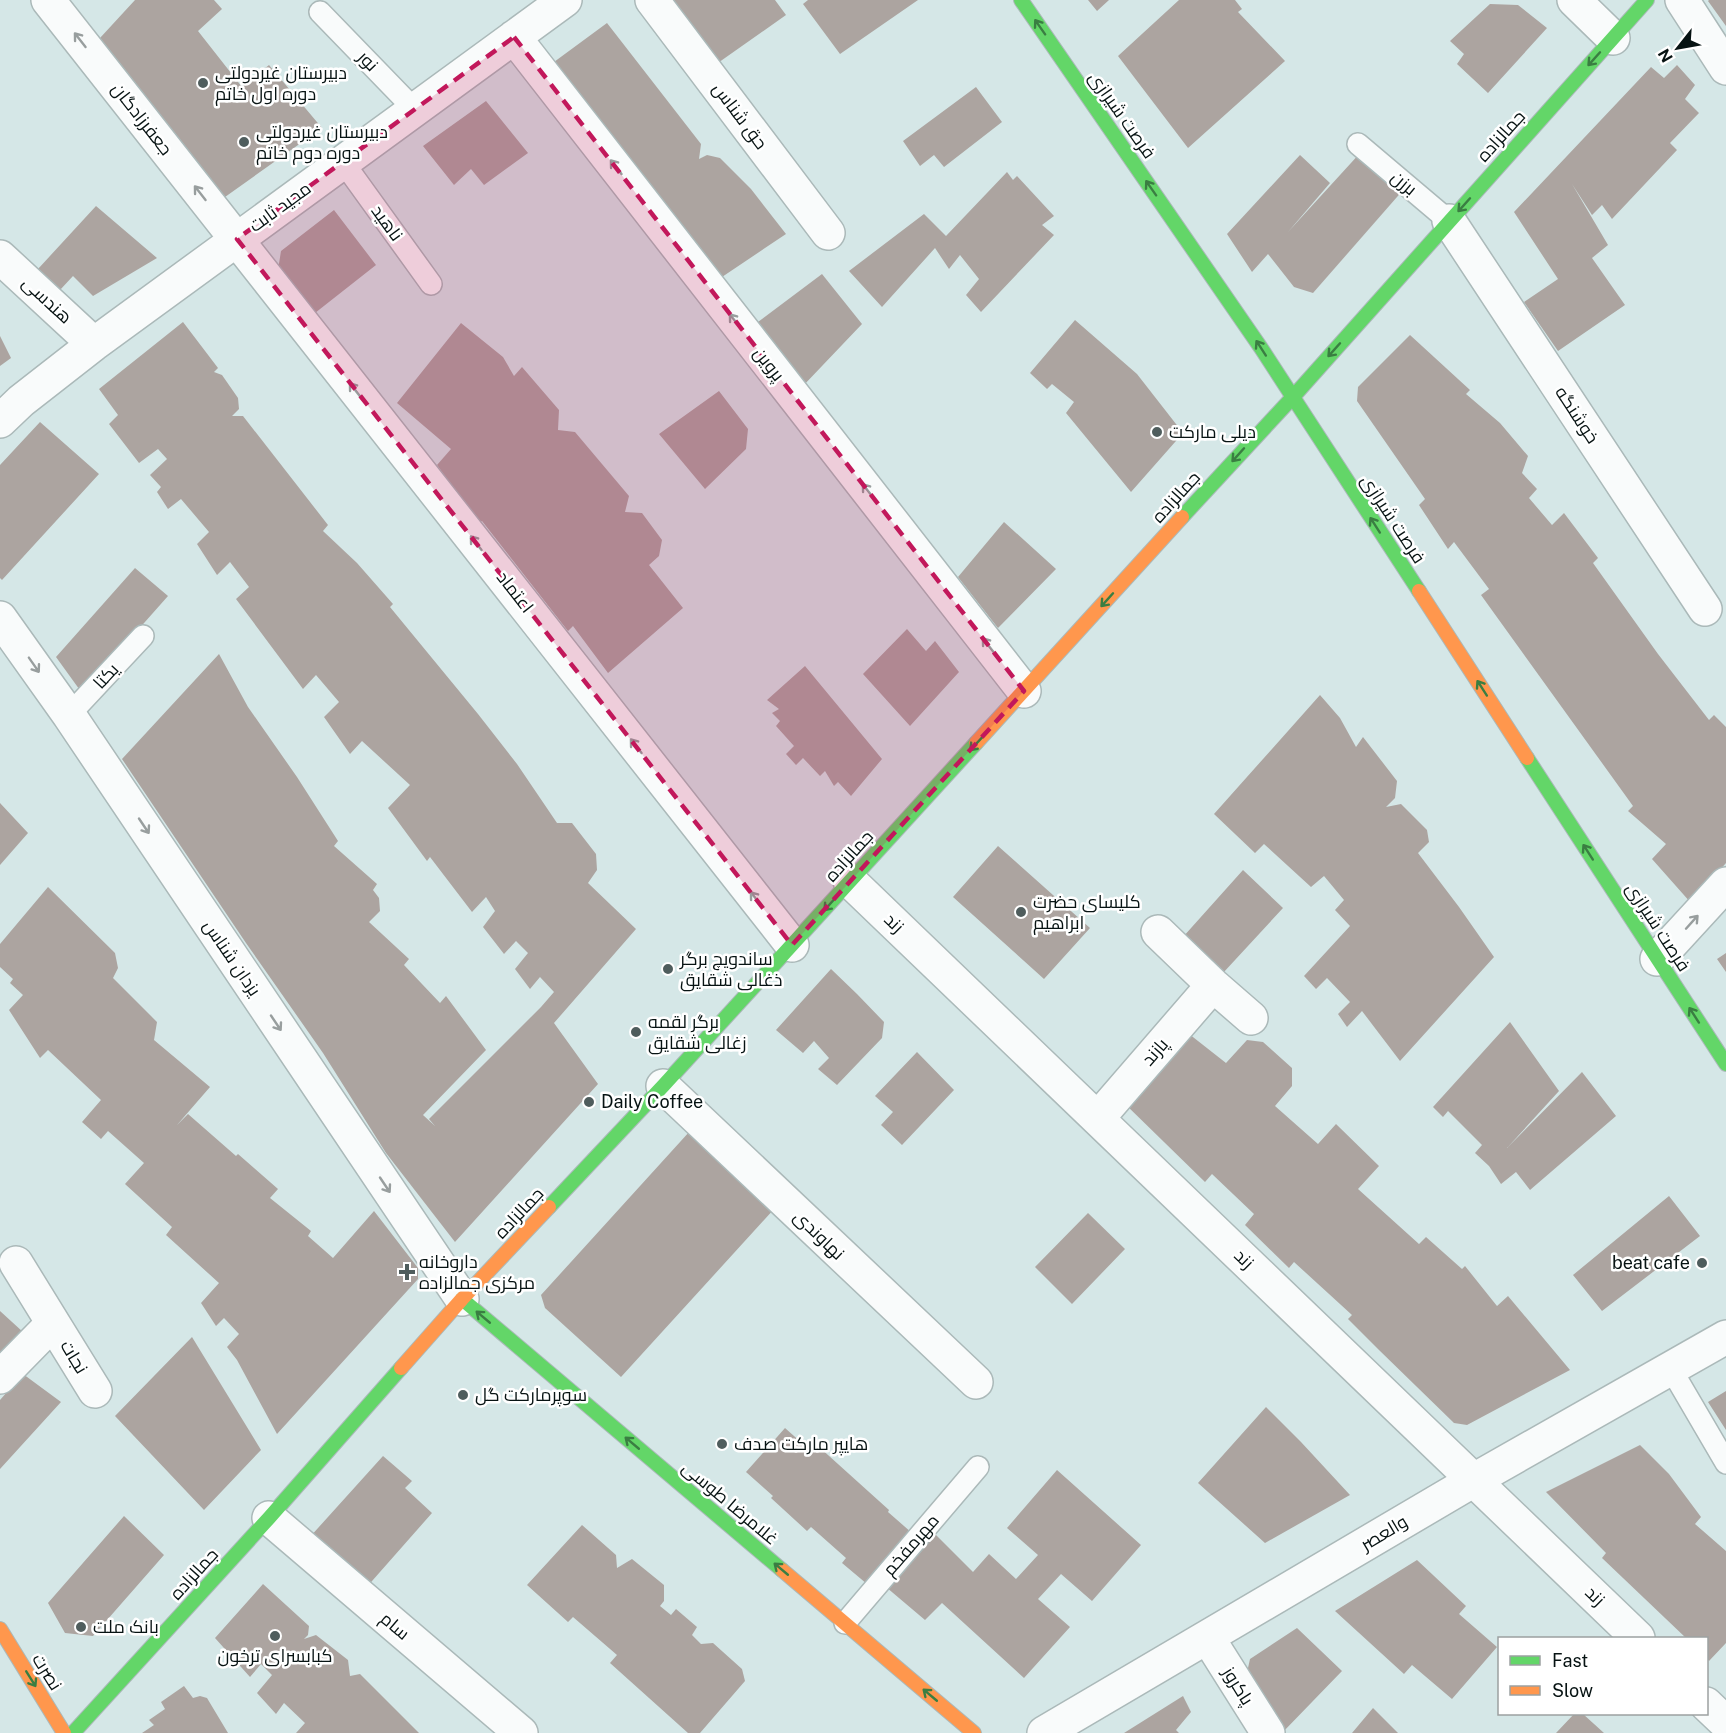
<svg xmlns="http://www.w3.org/2000/svg" width="1726" height="1733" font-family="'Public Sans',Cairo,sans-serif">
  <style>
    .building { fill: #aca4a0 }
    .lines { fill: none; stroke-linecap: round; stroke-linejoin: round }
    .lane-casing { stroke: #abb9b9; stroke-width: 24 }
    .street-casing { stroke: #abb9b9; stroke-width: 36 }
    .fast-casing { stroke: #abb9b9; stroke-width: 16 }
    .slow-casing { stroke: #abb9b9; stroke-width: 16 }
    .lane { stroke: #f9fbfb; stroke-width: 21 }
    .street { stroke: #f9fbfb; stroke-width: 33 }
    .fast { stroke: #63d668; stroke-width: 14 }
    .slow { stroke: #ff974d; stroke-width: 14 }
    .oneway { stroke: #3a7e42 }
    .oneway2 { stroke: #989e9e }
    .marked { fill: #c2185b; fill-opacity: 0.2; stroke: #c2185b; stroke-width: 4.5; stroke-dasharray: 12 8; stroke-linejoin: round }
    .poi-dot { fill: #4f5d5d; stroke: #fff; stroke-width: 2 }
    .labels { text-anchor: middle; stroke-width: 5; stroke-linejoin: round; paint-order: stroke }
    .street-label { font-size: 18px; fill: #071313; stroke: #fff }
    .poi-label { font-size: 18px; fill: #071313; stroke: #fff; text-anchor: start }
  </style>
  <rect width="100%" height="100%" fill="#d5e7e7"/>
  <!-- building -->
  <path class="building" d="M 135,0 L 214,0 L 222,9 L 198,31 L 242,87 L 269,65 L 322,128 L 225,197 L 100,38 Z
    M 667,0 L 775,0 L 786,15 L 715,65 Z
    M 808,0 L 918,0 L 840,54 L 803,4 Z
    M 1088,0 L 1109,0 L 1097,11 Z
    M 1179,0 L 1235,0 L 1242,9 L 1238,12 L 1285,61 L 1188,148 L 1118,56 Z
    M 1709,0 L 1726,0 L 1726,26 L 1708,1 Z
    M 1490,4 L 1518,5 L 1547,28 L 1488,93 L 1457,64 L 1464,54 L 1450,41 Z
    M 607,23 L 701,144 L 699,159 L 707,155 L 720,158 L 751,189 L 786,234 L 719,279 L 554,62 Z
    M 1677,65 L 1695,85 L 1685,99 L 1699,113 L 1670,143 L 1677,150 L 1612,219 L 1602,205 L 1592,215 L 1572,184 L 1608,245 L 1592,258 L 1625,305 L 1558,351 L 1524,302 L 1558,279 L 1514,212 L 1651,67 L 1664,78 Z
    M 976,87 L 1002,122 L 944,167 L 934,155 L 920,166 L 903,141 Z
    M 486,101 L 528,153 L 484,185 L 471,169 L 454,185 L 423,146 Z
    M 1361,152 L 1404,189 L 1313,293 L 1294,287 L 1268,254 L 1252,272 L 1227,234 L 1300,155 L 1330,183 L 1288,232 Z
    M 1007,172 L 1013,180 L 1017,176 L 1054,216 L 1042,225 L 1054,235 L 981,312 L 966,295 L 979,279 L 960,255 L 949,269 L 935,248 L 882,307 L 849,271 L 924,214 L 946,236 Z
    M 96,206 L 157,258 L 93,296 L 73,276 L 60,290 L 38,269 Z
    M 334,210 L 376,265 L 315,313 L 278,270 L 281,251 Z
    M 822,274 L 862,324 L 802,387 L 754,325 Z
    M 1075,320 L 1137,374 L 1183,433 L 1131,492 L 1066,413 L 1074,402 L 1052,384 L 1047,389 L 1030,373 Z
    M 183,322 L 218,368 L 214,372 L 222,375 L 238,398 L 239,409 L 232,416 L 243,416 L 328,525 L 323,531 L 357,563 L 393,604 L 390,607 L 478,714 L 517,764 L 557,823 L 572,823 L 596,854 L 597,870 L 588,883 L 636,929 L 554,1023 L 598,1084 L 455,1242 L 386,1153 L 323,1053 L 246,943 L 122,759 L 219,654 L 248,707 L 297,777 L 338,841 L 334,846 L 377,884 L 373,890 L 379,898 L 380,911 L 369,922 L 409,959 L 404,965 L 440,1003 L 446,996 L 486,1050 L 423,1115 L 435,1126 L 429,1119 L 541,1007 L 554,992 L 540,977 L 530,989 L 515,969 L 528,953 L 516,941 L 504,954 L 483,927 L 495,911 L 486,897 L 472,912 L 430,857 L 427,861 L 388,808 L 410,785 L 362,741 L 350,754 L 324,717 L 339,702 L 316,675 L 303,689 L 236,599 L 249,587 L 230,562 L 217,575 L 197,544 L 209,532 L 181,499 L 168,509 L 157,492 L 161,487 L 150,475 L 167,459 L 158,449 L 139,463 L 109,424 L 118,415 L 99,389 Z
    M 461,323 L 503,357 L 514,376 L 522,367 L 559,410 L 558,430 L 575,432 L 629,496 L 625,512 L 642,513 L 662,540 L 659,556 L 649,565 L 683,608 L 608,673 L 573,626 L 568,631 L 482,521 L 478,523 L 437,465 L 451,449 L 397,403 Z
    M 1410,335 L 1470,390 L 1466,394 L 1500,423 L 1528,456 L 1522,473 L 1537,489 L 1529,498 L 1552,525 L 1564,513 L 1598,558 L 1593,563 L 1658,654 L 1709,720 L 1714,715 L 1726,727 L 1726,863 L 1691,903 L 1652,859 L 1666,844 L 1628,811 L 1633,806 L 1481,595 L 1489,589 L 1454,542 L 1448,549 L 1419,505 L 1425,499 L 1357,401 L 1358,387 Z
    M 0,336 L 11,358 L 0,366 Z
    M 719,391 L 748,429 L 746,449 L 705,489 L 659,434 Z
    M 40,422 L 99,474 L 2,580 L 0,578 L 0,465 Z
    M 1004,522 L 1056,569 L 998,628 L 958,577 Z
    M 135,568 L 168,596 L 82,693 L 56,657 Z
    M 907,629 L 926,651 L 935,641 L 959,672 L 910,726 L 863,674 Z
    M 805,666 L 882,759 L 851,796 L 838,782 L 834,786 L 825,771 L 820,776 L 803,758 L 796,765 L 786,754 L 794,746 L 776,726 L 780,721 L 772,713 L 779,709 L 767,700 Z
    M 1320,695 L 1340,718 L 1356,747 L 1363,737 L 1397,781 L 1395,798 L 1386,807 L 1401,804 L 1427,830 L 1429,842 L 1418,853 L 1459,907 L 1494,957 L 1400,1061 L 1362,1011 L 1347,1027 L 1338,1014 L 1350,1002 L 1327,978 L 1316,989 L 1304,976 L 1350,926 L 1335,910 L 1344,900 L 1324,876 L 1311,887 L 1264,844 L 1255,853 L 1214,814 Z
    M 0,803 L 28,833 L 0,865 Z
    M 998,846 L 1090,928 L 1044,979 L 953,897 Z
    M 1243,870 L 1283,908 L 1223,973 L 1183,937 Z
    M 48,887 L 115,953 L 118,968 L 113,978 L 157,1022 L 154,1040 L 210,1087 L 177,1125 L 188,1114 L 236,1156 L 238,1154 L 278,1189 L 270,1198 L 311,1231 L 308,1236 L 333,1258 L 374,1211 L 418,1268 L 418,1279 L 277,1434 L 237,1360 L 227,1347 L 239,1334 L 224,1318 L 216,1326 L 201,1303 L 219,1283 L 166,1235 L 172,1227 L 125,1184 L 144,1163 L 108,1131 L 101,1139 L 82,1122 L 101,1100 L 48,1050 L 40,1058 L 9,1010 L 23,995 L 10,983 L 13,979 L 0,967 L 0,944 Z
    M 1726,953 L 1726,972 L 1717,959 Z
    M 831,969 L 857,994 L 884,1022 L 882,1038 L 837,1085 L 818,1069 L 829,1058 L 814,1041 L 803,1053 L 776,1030 Z
    M 1510,1022 L 1559,1091 L 1507,1148 L 1582,1072 L 1616,1116 L 1530,1190 L 1516,1172 L 1501,1184 L 1489,1166 L 1475,1153 L 1482,1145 L 1448,1111 L 1443,1117 L 1433,1107 Z
    M 1184,1030 L 1226,1063 L 1247,1040 L 1263,1042 L 1292,1068 L 1292,1086 L 1275,1106 L 1318,1144 L 1336,1124 L 1379,1166 L 1358,1189 L 1419,1244 L 1426,1237 L 1462,1269 L 1465,1266 L 1497,1306 L 1508,1296 L 1570,1370 L 1467,1425 L 1454,1423 L 1379,1350 L 1348,1319 L 1352,1315 L 1294,1262 L 1289,1268 L 1245,1225 L 1254,1214 L 1212,1174 L 1205,1182 L 1123,1102 Z
    M 917,1052 L 954,1090 L 902,1145 L 881,1125 L 893,1112 L 875,1096 Z
    M 690,1131 L 775,1208 L 621,1377 L 545,1308 L 541,1295 Z
    M 1669,1196 L 1700,1236 L 1602,1311 L 1573,1275 Z
    M 1088,1213 L 1125,1249 L 1072,1304 L 1035,1267 Z
    M 0,1311 L 23,1332 L 0,1358 Z
    M 192,1337 L 261,1450 L 204,1510 L 115,1416 Z
    M 23,1374 L 61,1402 L 0,1469 L 0,1400 Z
    M 1726,1391 L 1726,1430 L 1708,1402 Z
    M 1266,1407 L 1301,1442 L 1350,1495 L 1265,1543 L 1198,1483 Z
    M 785,1428 L 812,1452 L 818,1446 L 889,1510 L 888,1512 L 912,1533 L 867,1584 L 842,1563 L 846,1558 L 811,1527 L 807,1531 L 771,1498 L 773,1496 L 746,1472 Z
    M 1640,1445 L 1669,1474 L 1701,1517 L 1695,1524 L 1726,1551 L 1726,1643 L 1709,1661 L 1707,1658 L 1707,1638 L 1686,1638 L 1602,1558 L 1606,1553 L 1546,1492 Z
    M 383,1456 L 412,1481 L 405,1488 L 432,1513 L 365,1589 L 309,1538 Z
    M 1057,1470 L 1141,1545 L 1092,1601 L 1061,1574 L 1038,1599 L 1070,1627 L 1024,1678 L 942,1603 L 925,1620 L 886,1587 L 934,1533 L 973,1572 L 989,1554 L 1016,1579 L 1038,1555 L 1007,1528 Z
    M 124,1516 L 164,1555 L 93,1636 L 65,1633 L 48,1603 Z
    M 582,1525 L 616,1555 L 617,1568 L 632,1559 L 664,1585 L 664,1601 L 660,1606 L 671,1615 L 676,1609 L 697,1627 L 692,1635 L 701,1644 L 713,1643 L 742,1669 L 745,1681 L 700,1733 L 688,1733 L 610,1663 L 617,1655 L 573,1617 L 568,1622 L 527,1585 Z
    M 1417,1560 L 1466,1606 L 1459,1614 L 1497,1647 L 1452,1699 L 1412,1665 L 1404,1674 L 1335,1611 Z
    M 263,1584 L 309,1626 L 308,1635 L 304,1639 L 316,1635 L 348,1660 L 350,1676 L 360,1674 L 419,1733 L 296,1733 L 305,1723 L 284,1703 L 276,1714 L 257,1693 L 272,1675 L 261,1664 L 250,1677 L 215,1638 Z
    M 1297,1628 L 1342,1671 L 1282,1733 L 1246,1677 L 1250,1659 Z
    M 184,1686 L 193,1698 L 200,1696 L 207,1698 L 228,1733 L 142,1733 L 154,1725 L 149,1720 L 165,1709 L 161,1702 Z
    M 1183,1696 L 1191,1712 L 1176,1730 L 1179,1733 L 1124,1733 Z
    M 1373,1708 L 1398,1733 L 1352,1733 Z
    M 1574,1714 L 1583,1714 L 1604,1733 L 1556,1733 Z"/>
  <g class="lines">
    <!-- lane casing -->
    <g class="lane-casing">
      <path id="lane" d="M 320,12 L 415,110
        M 1358,144 L 1449,221
        M 343,162 L 431,284
        M 69,715 L 143,636
        M 1671,1369 L 1726,1463
        M 845,1623 L 978,1467"/>
    </g>
    <!-- street casing -->
    <g class="street-casing">
      <path id="street" d="M 48,0 L 792,945
        M 652,0 L 828,233
        M 1574,0 L 1613,38
        M 1682,0 L 1726,68
        M 514,37 L 1024,691
        M 1449,221 L 1705,609
        M 0,257 L 94,344
        M 0,421 L 21,401 L 94,344 L 565,0
        M 0,618 L 69,715 L 462,1299
        M 850,881 L 1638,1638
        M 1158,932 L 1213,985 L 1251,1018
        M 1657,959 L 1726,884
        M 663,1086 L 976,1382
        M 1098,1118 L 1213,985
        M 16,1263 L 95,1391
        M 0,1377 L 53,1323
        M 269,1518 L 521,1733
        M 1208,1638 L 1268,1733
        M 1706,1704 L 1726,1723
        M 1044,1733 L 1474,1480 L 1726,1337"/>
    </g>
    <!-- fast casing -->
    <g class="fast-casing">
      <path id="fast" d="M 1021,0 L 1261,348 L 1419,591
        M 1182,517 L 1292,398 L 1647,0
        M 1527,758 L 1726,1064
        M 549,1207 L 663,1086 L 976,743
        M 462,1299 L 782,1570
        M 73,1733 L 269,1518 L 401,1368"/>
    </g>
    <!-- slow casing -->
    <g class="slow-casing">
      <path id="slow" d="M 1419,591 L 1527,758
        M 976,743 L 1182,517
        M 401,1368 L 462,1299 L 549,1207
        M 782,1570 L 974,1733
        M 0,1629 L 64,1733"/>
    </g>
    <!-- lane -->
    <use href="#lane" class="lane"/>
    <!-- street -->
    <use href="#street" class="street"/>
    <!-- fast -->
    <use href="#fast" class="fast"/>
    <!-- slow -->
    <use href="#slow" class="slow"/>
  </g>
  <!-- one-way arrows -->
  <defs><path id="oneway-shaft" d="M-6 0H5M1.5-3L5.5 0L1.5 3" fill="none" stroke-width="1.6" stroke-linecap="round" stroke-linejoin="round" transform="scale(1.5)"/></defs>
  <g class="oneway">
    <use href="#oneway-shaft" transform="translate(1040 27) rotate(-125)"/>
    <use href="#oneway-shaft" transform="translate(1594 59) rotate(132)"/>
    <use href="#oneway-shaft" transform="translate(1151 188) rotate(-125)"/>
    <use href="#oneway-shaft" transform="translate(1464 205) rotate(132)"/>
    <use href="#oneway-shaft" transform="translate(1261 348) rotate(-123)"/>
    <use href="#oneway-shaft" transform="translate(1334 350) rotate(132)"/>
    <use href="#oneway-shaft" transform="translate(1238 455) rotate(132)"/>
    <use href="#oneway-shaft" transform="translate(1375 525) rotate(-123)"/>
    <use href="#oneway-shaft" transform="translate(1107 600) rotate(132)"/>
    <use href="#oneway-shaft" transform="translate(1482 688) rotate(-123)"/>
    <use href="#oneway-shaft" transform="translate(976 744) rotate(133)"/>
    <use href="#oneway-shaft" transform="translate(1588 852) rotate(-123)"/>
    <use href="#oneway-shaft" transform="translate(830 904) rotate(132)"/>
    <use href="#oneway-shaft" transform="translate(1694 1015) rotate(-123)"/>
    <use href="#oneway-shaft" transform="translate(483 1317) rotate(-140)"/>
    <use href="#oneway-shaft" transform="translate(632 1443) rotate(-140)"/>
    <use href="#oneway-shaft" transform="translate(781 1569) rotate(-140)"/>
    <use href="#oneway-shaft" transform="translate(31 1679) rotate(58)"/>
    <use href="#oneway-shaft" transform="translate(930 1695) rotate(-140)"/>
  </g>
  <g class="oneway2">
    <use href="#oneway-shaft" transform="translate(80 40) rotate(-128)"/>
    <use href="#oneway-shaft" transform="translate(616 167) rotate(-128)"/>
    <use href="#oneway-shaft" transform="translate(200 193) rotate(-128)"/>
    <use href="#oneway-shaft" transform="translate(735 321) rotate(-128)"/>
    <use href="#oneway-shaft" transform="translate(355 390) rotate(-128)"/>
    <use href="#oneway-shaft" transform="translate(868 491) rotate(-128)"/>
    <use href="#oneway-shaft" transform="translate(476 543) rotate(-128)"/>
    <use href="#oneway-shaft" transform="translate(988 645) rotate(-128)"/>
    <use href="#oneway-shaft" transform="translate(34 665) rotate(55)"/>
    <use href="#oneway-shaft" transform="translate(636 746) rotate(-128)"/>
    <use href="#oneway-shaft" transform="translate(144 826) rotate(56)"/>
    <use href="#oneway-shaft" transform="translate(756 899) rotate(-128)"/>
    <use href="#oneway-shaft" transform="translate(1692 922) rotate(-48)"/>
    <use href="#oneway-shaft" transform="translate(276 1023) rotate(56)"/>
    <use href="#oneway-shaft" transform="translate(385 1185) rotate(56)"/>
  </g>
  <!-- marked area -->
  <path class="marked" d="M 514,37 L 1024,691 L 792,945 L 237,239 Z"/>
  <!-- markers -->
  <g class="poi-dot">
    <circle cx="203" cy="83" r="6"/>
    <circle cx="244" cy="142" r="6"/>
    <circle cx="1157" cy="432" r="6"/>
    <circle cx="1021" cy="912" r="6"/>
    <circle cx="668" cy="969" r="6"/>
    <circle cx="636" cy="1032" r="6"/>
    <circle cx="589" cy="1102" r="6"/>
    <circle cx="1702" cy="1263" r="6"/>
    <path d="M404 1263h6v6h6v6h-6v6h-6v-6h-6v-6h6z"/>
    <circle cx="463" cy="1395" r="6"/>
    <circle cx="722" cy="1444" r="6"/>
    <circle cx="81" cy="1627" r="6"/>
    <circle cx="275" cy="1636" r="6"/>
  </g>
  <g class="labels">
    <!-- street labels -->
    <g class="street-label">
      <text transform="translate(368 61) rotate(46)" y="6">نور</text>
      <text transform="translate(1122 115) rotate(55)" y="6">فرصت شیرازی</text>
      <text transform="translate(740 116) rotate(53)" y="6">حق شناس</text>
      <text transform="translate(142 119) rotate(52)" y="6">جعفرزادگان</text>
      <text transform="translate(1501 136) rotate(-48)" y="6">جمالزاده</text>
      <text transform="translate(1404 183) rotate(40)" y="6">برزن</text>
      <text transform="translate(280 207) rotate(-36)" y="6">مجید ثابت</text>
      <text transform="translate(387 223) rotate(54)" y="6">ناهید</text>
      <text transform="translate(47 300) rotate(43)" y="6">هندسی</text>
      <text transform="translate(769 364) rotate(52)" y="6">پروین</text>
      <text transform="translate(1577 415) rotate(57)" y="6">خوشنگه</text>
      <text transform="translate(1176 497) rotate(-48)" y="6">جمالزاده</text>
      <text transform="translate(1393 519) rotate(57)" y="6">فرصت شیرازی</text>
      <text transform="translate(515 592) rotate(52)" y="6">اعتماد</text>
      <text transform="translate(106 676) rotate(-47)" y="6">یکتا</text>
      <text transform="translate(849 856) rotate(-48)" y="6">جمالزاده</text>
      <text transform="translate(894 923) rotate(44)" y="6">زند</text>
      <text transform="translate(1658 927) rotate(57)" y="6">فرصت شیرازی</text>
      <text transform="translate(232 958) rotate(56)" y="6">یزدان شناس</text>
      <text transform="translate(1155 1052) rotate(-49)" y="6">پازند</text>
      <text transform="translate(519 1213) rotate(-47)" y="6">جمالزاده</text>
      <text transform="translate(819 1235) rotate(44)" y="6">نهاوندی</text>
      <text transform="translate(1244 1259) rotate(44)" y="6">زند</text>
      <text transform="translate(74 1357) rotate(59)" y="6">نجات</text>
      <text transform="translate(730 1503) rotate(40)" y="6">غلامرضا طوسی</text>
      <text transform="translate(1384 1533) rotate(-31)" y="6">والعصر</text>
      <text transform="translate(911 1545) rotate(-49)" y="6">مهرمفخم</text>
      <text transform="translate(194 1574) rotate(-48)" y="6">جمالزاده</text>
      <text transform="translate(1595 1596) rotate(44)" y="6">زند</text>
      <text transform="translate(395 1626) rotate(40)" y="6">سام</text>
      <text transform="translate(47 1672) rotate(58)" y="6">نصرت</text>
      <text transform="translate(1238 1686) rotate(58)" y="6">پاکروز</text>
    </g>
    <!-- poi labels -->
    <g class="poi-label">
      <text x="215" y="79">دبیرستان غیردولتی<tspan x="215" dy="21">دوره اول خاتم</tspan></text>
      <text x="256" y="138">دبیرستان غیردولتی<tspan x="256" dy="21">دوره دوم خاتم</tspan></text>
      <text x="1169" y="438">دیلی مارکت</text>
      <text x="1033" y="908">کلیسای حضرت<tspan x="1033" dy="21">ابراهیم</tspan></text>
      <text x="680" y="965">ساندویچ برگر<tspan x="680" dy="21">ذغالی شقایق</tspan></text>
      <text x="648" y="1028">برگر لقمه<tspan x="648" dy="21">زغالی شقایق</tspan></text>
      <text x="601" y="1108">Daily Coffee</text>
      <text x="419" y="1268">داروخانه<tspan x="419" dy="21">مرکزی جمالزاده</tspan></text>
      <text x="1690" y="1269" text-anchor="end">beat cafe</text>
      <text x="475" y="1401">سوپرمارکت گل</text>
      <text x="734" y="1450">هايپر ماركت صدف</text>
      <text x="93" y="1633">بانک ملت</text>
      <text x="275" y="1662" text-anchor="middle">کبابسرای ترخون</text>
    </g>
  </g>
  <!-- legend -->
  <rect x="1498" y="1637" width="210" height="78" fill="#ffffff" stroke="#9ca1a1" stroke-width="1.5"/>
  <rect x="1510" y="1656" width="30" height="9" fill="#63d668" stroke="#9ca1a1" stroke-width="1.5"/>
  <text x="1552" y="1667" font-size="18" fill="#071313">Fast</text>
  <rect x="1510" y="1686" width="30" height="9" fill="#ff974d" stroke="#9ca1a1" stroke-width="1.5"/>
  <text x="1552" y="1697" font-size="18" fill="#071313">Slow</text>
  <!-- north arrow -->
  <g transform="translate(1678 48) rotate(239)" stroke="#ffffff" stroke-width="4.5" paint-order="stroke">
  <path d="M0-4.5L10 22L0 15L-10 22Z" fill="#071313"/>
  <text y="-9" font-size="16" font-weight="bold" text-anchor="middle" fill="#071313">N</text>
  </g>
</svg>
